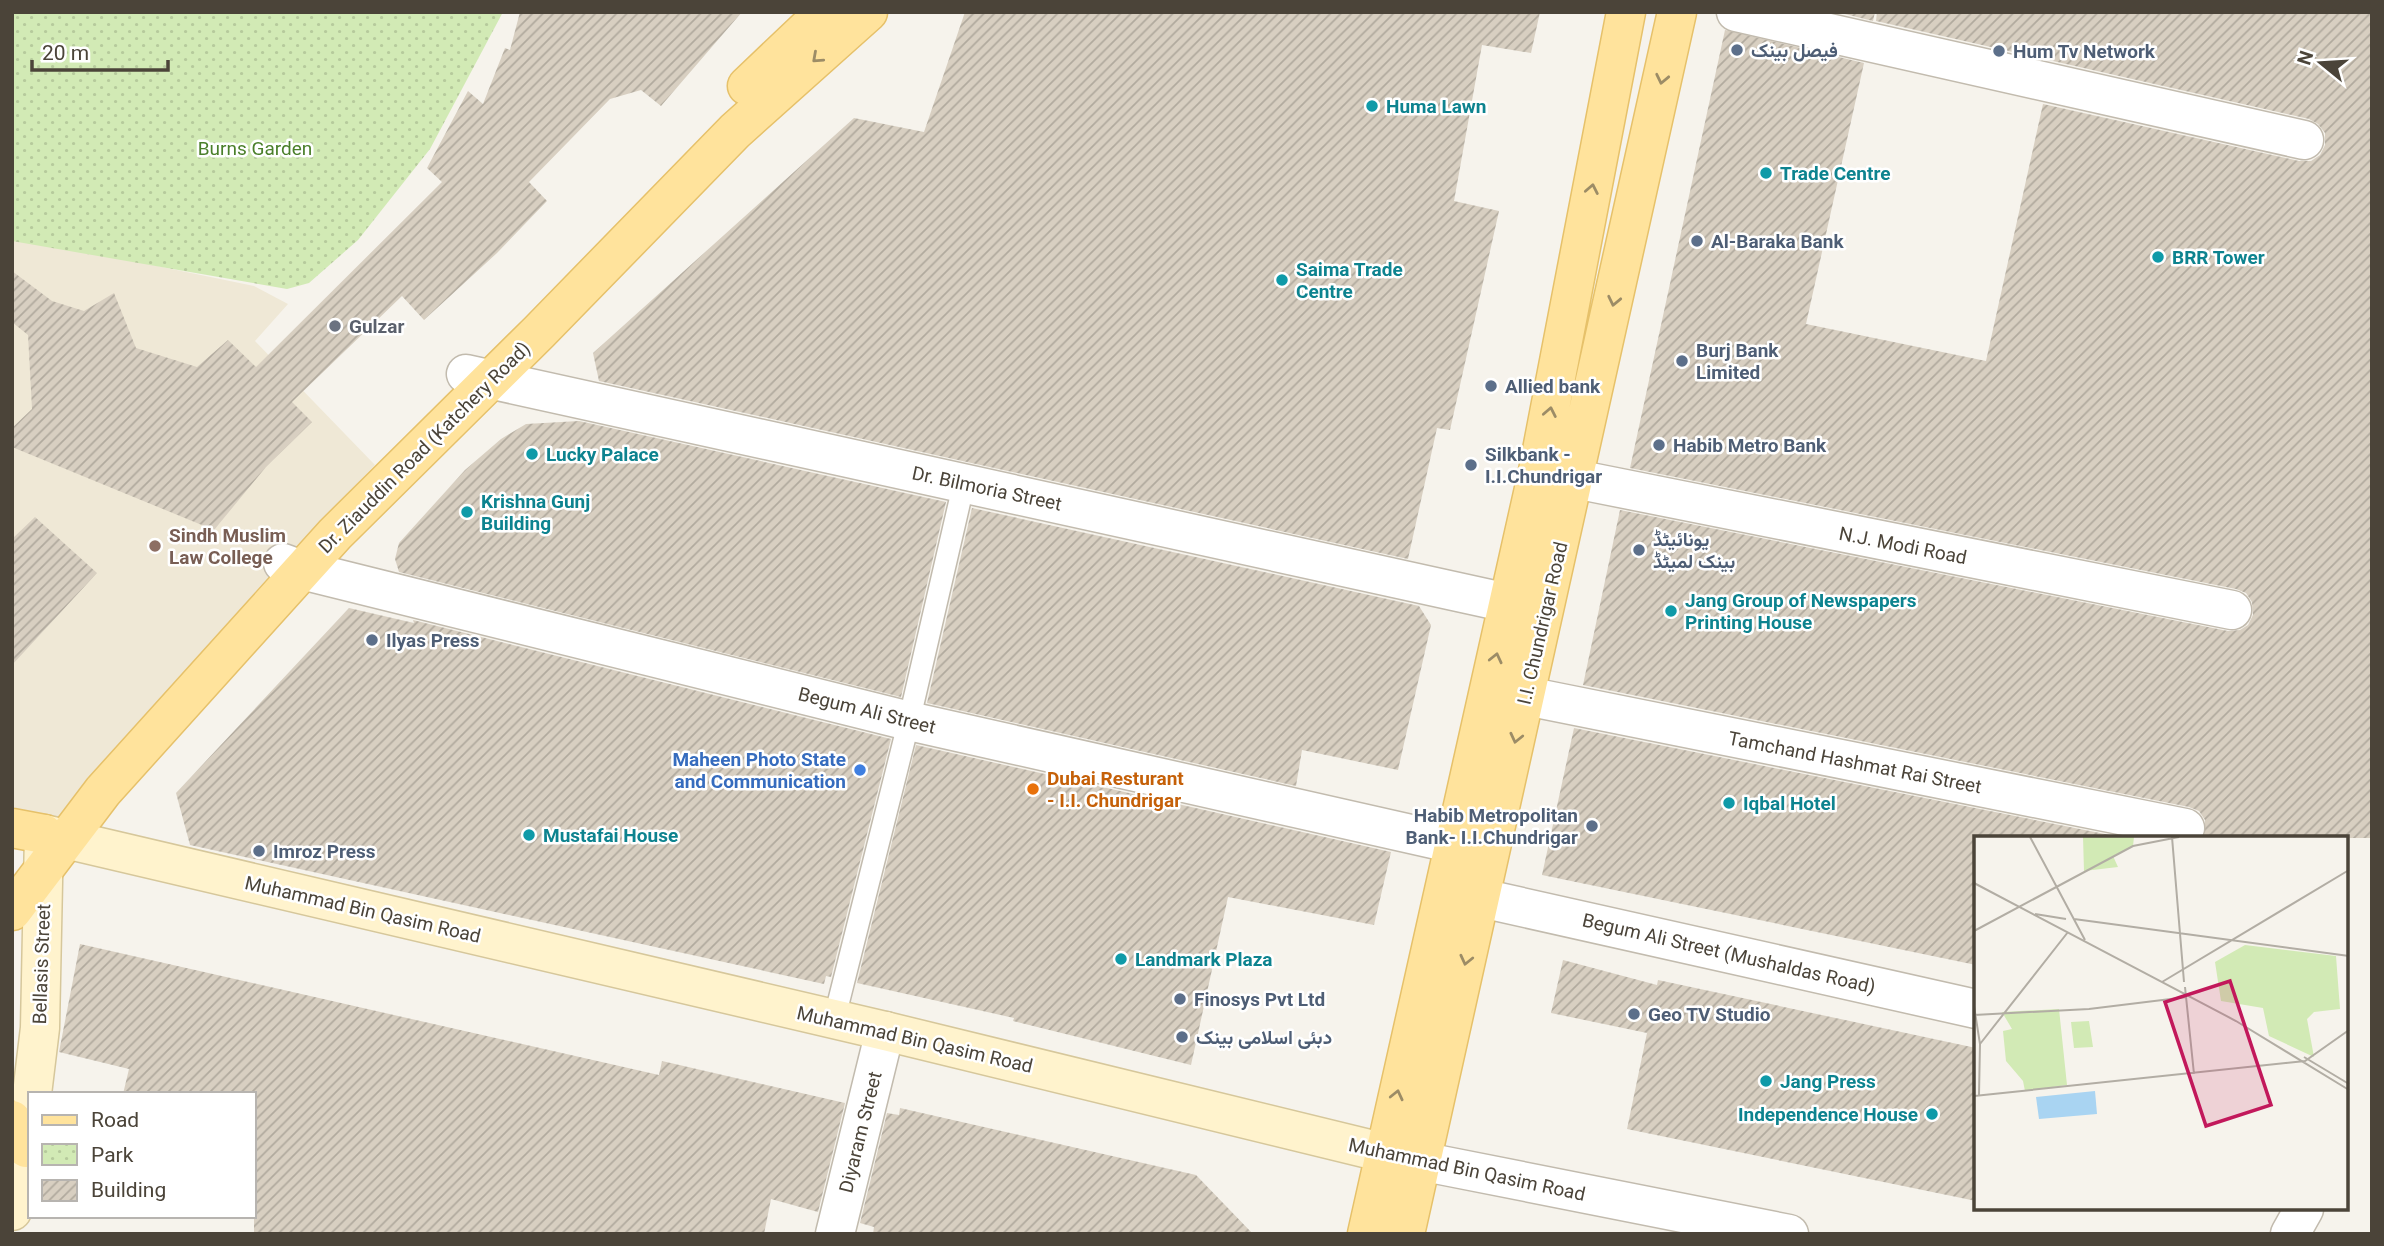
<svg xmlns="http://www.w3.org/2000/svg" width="2384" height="1246" font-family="Roboto,Vazirmatn,sans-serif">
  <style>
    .education { fill: #efe8d6 }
    .park { fill: url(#park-dots) }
    .building { fill: url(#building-hatch) }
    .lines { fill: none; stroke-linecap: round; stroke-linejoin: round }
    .lane-casing { stroke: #c2bbae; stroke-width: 24 }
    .street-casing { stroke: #c2bbae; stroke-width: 41 }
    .secondary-casing { stroke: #d6c79b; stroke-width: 41 }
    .primary-casing { stroke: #e6c16a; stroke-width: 41 }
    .lane { stroke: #fff; stroke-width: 21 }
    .street { stroke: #fff; stroke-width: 38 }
    .secondary { stroke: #fff3cd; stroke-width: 38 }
    .primary { stroke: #ffe39c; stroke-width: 38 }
    .oneway { stroke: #9c8c66 }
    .service-dot { fill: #5c6f8a; stroke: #fff; stroke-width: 2.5 }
    .culture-dot { fill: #0f9aa8; stroke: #fff; stroke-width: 2.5 }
    .worship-dot { fill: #6b7280; stroke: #fff; stroke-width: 2.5 }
    .education-dot { fill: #8d6e63; stroke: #fff; stroke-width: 2.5 }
    .shop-dot { fill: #3f7fe0; stroke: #fff; stroke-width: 2.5 }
    .food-dot { fill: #e8710a; stroke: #fff; stroke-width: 2.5 }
    .labels { text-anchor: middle; stroke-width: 5; stroke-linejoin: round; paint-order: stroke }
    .service-label { font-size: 19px; font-weight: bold; fill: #4e5e75; stroke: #fff; text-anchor: start }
    .culture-label { font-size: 19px; font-weight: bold; fill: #0d838f; stroke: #fff; text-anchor: start }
    .park-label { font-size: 19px; fill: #4a7f2a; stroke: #fff }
    .worship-label { font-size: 19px; font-weight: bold; fill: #5b616d; stroke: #fff; text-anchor: start }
    .street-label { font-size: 19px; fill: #4b4439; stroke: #fff }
    .education-label { font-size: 19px; font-weight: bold; fill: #785e54; stroke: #fff; text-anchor: start }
    .shop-label { font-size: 19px; font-weight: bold; fill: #366cbe; stroke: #fff; text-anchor: end }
    .food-label { font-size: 19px; font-weight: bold; fill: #c56008; stroke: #fff; text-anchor: start }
    .inset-road { fill: none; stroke: #b2ada4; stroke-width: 2 }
    .view { fill: #c2185b; fill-opacity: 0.15; stroke: #c2185b; stroke-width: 3.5 }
    .inset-edge { fill: none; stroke: #4b4439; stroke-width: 3.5 }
  </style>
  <defs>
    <pattern id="park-dots" width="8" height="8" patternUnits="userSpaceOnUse" patternTransform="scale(1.75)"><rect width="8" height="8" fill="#d2eab5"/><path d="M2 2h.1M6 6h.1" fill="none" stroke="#b6ca9c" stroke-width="1.8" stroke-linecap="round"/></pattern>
    <pattern id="building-hatch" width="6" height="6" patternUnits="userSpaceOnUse" patternTransform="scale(1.75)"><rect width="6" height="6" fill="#d8cfc1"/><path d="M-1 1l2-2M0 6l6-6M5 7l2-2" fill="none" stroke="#b1aa9e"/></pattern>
  </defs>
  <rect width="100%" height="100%" fill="#f6f3ec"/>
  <!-- education -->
  <path class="education" d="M 12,236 L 254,286 L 288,304 L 255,341 L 375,465 L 312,530 L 44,834 L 12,829 Z"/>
  <!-- park -->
  <path class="park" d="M 12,12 L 503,12 L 430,149 L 358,240 L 309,283 L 287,289 L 12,241 Z"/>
  <!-- building -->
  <path class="building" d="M 520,12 L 742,12 L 661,106 L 641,90 L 610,99 L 529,182 L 547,201 L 497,253 L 424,320 L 402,296 L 292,402 L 312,422 L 266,467 L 214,530 L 12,447 L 12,428 L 32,409 L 28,335 L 12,322 L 12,271 L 52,301 L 84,311 L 114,293 L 136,348 L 197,367 L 228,340 L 256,367 L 442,182 L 427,168 L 468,91 L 483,104 L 505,48 L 510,50 Z
    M 965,12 L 1540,12 L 1531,53 L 1482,45 L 1454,201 L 1499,211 L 1450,430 L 1437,428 L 1408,559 L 599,381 L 593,353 L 854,118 L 924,132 Z
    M 1837,12 L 1875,12 L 1873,21 Z
    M 1877,12 L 2372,12 L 2372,838 L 2204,838 L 2205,820 L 2199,811 L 2189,807 L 1583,685 L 1620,510 L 2228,631 L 2240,630 L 2248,625 L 2253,615 L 2252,602 L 2246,593 L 2236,589 L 1630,468 L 1725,30 L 1864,63 L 1806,324 L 1986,361 L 2043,104 L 2299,161 L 2311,161 L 2320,155 L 2325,145 L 2325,133 L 2318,124 L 2309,119 L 1876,21 Z
    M 579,421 L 946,502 L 901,697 L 399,572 L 395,559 L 399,543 L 465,470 L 501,439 L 526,424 Z
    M 972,508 L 1419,606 L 1431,625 L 1398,770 L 1302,750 L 1296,786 L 927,703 Z
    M 35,517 L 97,573 L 12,665 L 12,539 Z
    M 349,608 L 414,623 L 413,620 L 891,739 L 831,977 L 826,976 L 824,984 L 190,845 L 176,793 Z
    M 1574,728 L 2125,838 L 1976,838 L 1976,965 L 1542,875 Z
    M 916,745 L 1391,852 L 1374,925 L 1228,897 L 1191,1065 L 1013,1021 L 1014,1018 L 857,983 Z
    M 80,944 L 659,1075 L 662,1061 L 845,1103 L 818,1212 L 771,1199 L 764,1234 L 254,1234 L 254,1094 L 123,1094 L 129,1069 L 59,1052 Z
    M 1563,960 L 1657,985 L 1658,980 L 1976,1048 L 1976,1201 L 1627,1129 L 1647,1033 L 1551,1013 Z
    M 900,1108 L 1196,1175 L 1253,1234 L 873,1234 L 874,1227 L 860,1223 L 887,1113 L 899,1115 Z"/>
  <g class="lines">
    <!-- lane casing -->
    <g class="lane-casing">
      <path id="lane" d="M 834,1020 L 909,721 L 964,483"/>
    </g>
    <!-- street casing -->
    <g class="street-casing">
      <path id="street" d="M 1736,12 L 2304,140
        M 466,374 L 1508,603
        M 1575,479 L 2232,610
        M 283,563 L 302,570 L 909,721 L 1455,844
        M 1526,696 L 2185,828
        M 1481,898 L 1976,1009
        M 1420,1161 L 1789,1234
        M 835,1234 L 885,1031
        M 2290,1234 L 2304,1209"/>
    </g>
    <!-- secondary casing -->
    <g class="secondary-casing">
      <path id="secondary" d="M 32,1094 L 40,1028 L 44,834 L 885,1031 L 1418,1161
        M 12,1211 L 30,1117"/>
    </g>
    <!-- primary casing -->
    <g class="primary-casing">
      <path id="primary" d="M 747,86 L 825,12
        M 12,828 L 44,834
        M 12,911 L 103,791 L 335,534 L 539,332 L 735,131 L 868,12
        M 12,1120 L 26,1148
        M 1367,1234 L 1538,471 L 1626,12
        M 1405,1234 L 1677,12"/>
    </g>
    <!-- lane -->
    <use href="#lane" class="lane"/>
    <!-- street -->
    <use href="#street" class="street"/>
    <!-- secondary -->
    <use href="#secondary" class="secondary"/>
    <!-- primary -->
    <use href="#primary" class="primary"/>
  </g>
  <!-- one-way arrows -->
  <defs><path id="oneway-chevron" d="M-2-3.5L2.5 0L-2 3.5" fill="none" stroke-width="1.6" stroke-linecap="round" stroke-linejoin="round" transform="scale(1.75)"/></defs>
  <g class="oneway">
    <use href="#oneway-chevron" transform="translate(817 58) rotate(138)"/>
    <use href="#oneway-chevron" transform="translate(1662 79) rotate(102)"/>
    <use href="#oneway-chevron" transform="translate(1592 189) rotate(-79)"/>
    <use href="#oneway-chevron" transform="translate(1614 301) rotate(102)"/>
    <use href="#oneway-chevron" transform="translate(1550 412) rotate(-79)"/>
    <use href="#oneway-chevron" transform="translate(1496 658) rotate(-77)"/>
    <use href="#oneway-chevron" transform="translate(1516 738) rotate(103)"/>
    <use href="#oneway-chevron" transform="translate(1466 960) rotate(103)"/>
    <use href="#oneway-chevron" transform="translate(1397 1095) rotate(-77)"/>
  </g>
  <!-- markers -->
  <g class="service-dot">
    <circle cx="1737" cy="50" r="7"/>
    <circle cx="1999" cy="51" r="7"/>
    <circle cx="1697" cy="241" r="7"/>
    <circle cx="1682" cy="361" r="7"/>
    <circle cx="1491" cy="386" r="7"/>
    <circle cx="1659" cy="445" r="7"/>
    <circle cx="1471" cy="465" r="7"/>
    <circle cx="1639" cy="550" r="7"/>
    <circle cx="372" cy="640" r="7"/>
    <circle cx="1592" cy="826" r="7"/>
    <circle cx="259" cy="851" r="7"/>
    <circle cx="1180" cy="999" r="7"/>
    <circle cx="1634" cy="1014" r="7"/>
    <circle cx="1182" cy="1037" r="7"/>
  </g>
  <g class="culture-dot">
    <circle cx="1372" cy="106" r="7"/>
    <circle cx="1766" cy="173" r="7"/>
    <circle cx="2158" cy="257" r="7"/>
    <circle cx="1282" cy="280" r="7"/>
    <circle cx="532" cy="454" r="7"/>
    <circle cx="467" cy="512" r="7"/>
    <circle cx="1671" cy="611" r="7"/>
    <circle cx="1729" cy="803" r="7"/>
    <circle cx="529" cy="835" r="7"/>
    <circle cx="1121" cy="959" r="7"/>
    <circle cx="1766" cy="1081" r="7"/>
    <circle cx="1932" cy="1114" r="7"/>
  </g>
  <circle class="worship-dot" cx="335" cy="326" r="7"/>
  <circle class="education-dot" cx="155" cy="546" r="7"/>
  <circle class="shop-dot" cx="860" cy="770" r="7"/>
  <circle class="food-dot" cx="1033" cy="789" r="7"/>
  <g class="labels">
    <!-- service labels -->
    <g class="service-label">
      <text x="1751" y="57">فیصل بینک</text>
      <text x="2013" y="58">Hum Tv Network</text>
      <text x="1711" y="248">Al-Baraka Bank</text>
      <text x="1696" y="357">Burj Bank<tspan x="1696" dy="22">Limited</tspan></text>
      <text x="1505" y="393">Allied bank</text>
      <text x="1673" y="452">Habib Metro Bank</text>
      <text x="1485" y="461">Silkbank -<tspan x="1485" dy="22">I.I.Chundrigar</tspan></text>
      <text x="1653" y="546">یونائیٹڈ<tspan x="1653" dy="22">بینک لمیٹڈ</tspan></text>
      <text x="386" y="647">Ilyas Press</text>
      <text x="1578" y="822" text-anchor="end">Habib Metropolitan<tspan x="1578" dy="22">Bank- I.I.Chundrigar</tspan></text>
      <text x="273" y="858">Imroz Press</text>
      <text x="1194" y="1006">Finosys Pvt Ltd</text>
      <text x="1648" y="1021">Geo TV Studio</text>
      <text x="1196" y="1044">دبئی اسلامی بینک</text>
    </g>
    <!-- culture labels -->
    <g class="culture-label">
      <text x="1386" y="113">Huma Lawn</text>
      <text x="1780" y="180">Trade Centre</text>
      <text x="2172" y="264">BRR Tower</text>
      <text x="1296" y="276">Saima Trade<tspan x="1296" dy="22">Centre</tspan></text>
      <text x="546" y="461">Lucky Palace</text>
      <text x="481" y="508">Krishna Gunj<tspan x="481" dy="22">Building</tspan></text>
      <text x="1685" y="607">Jang Group of Newspapers<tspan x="1685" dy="22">Printing House</tspan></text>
      <text x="1743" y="810">Iqbal Hotel</text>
      <text x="543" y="842">Mustafai House</text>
      <text x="1135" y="966">Landmark Plaza</text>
      <text x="1780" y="1088">Jang Press</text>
      <text x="1918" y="1121" text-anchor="end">Independence House</text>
    </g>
    <!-- park labels -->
    <g class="park-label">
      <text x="255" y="155">Burns Garden</text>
    </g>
    <!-- worship labels -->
    <g class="worship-label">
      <text x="349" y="333">Gulzar</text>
    </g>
    <!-- street labels -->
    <g class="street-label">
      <text transform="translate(424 447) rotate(-45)" y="7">Dr. Ziauddin Road (Katchery Road)</text>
      <text transform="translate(987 488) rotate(12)" y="7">Dr. Bilmoria Street</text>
      <text transform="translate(1903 545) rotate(11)" y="7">N.J. Modi Road</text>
      <text transform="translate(1542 623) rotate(-77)" y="7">I.I. Chundrigar Road</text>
      <text transform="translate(867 710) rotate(14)" y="7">Begum Ali Street</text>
      <text transform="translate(1855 762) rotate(11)" y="7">Tamchand Hashmat Rai Street</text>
      <text transform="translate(363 909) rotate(13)" y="7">Muhammad Bin Qasim Road</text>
      <text transform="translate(1729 953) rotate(13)" y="7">Begum Ali Street (Mushaldas Road)</text>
      <text transform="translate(41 964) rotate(-88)" y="7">Bellasis Street</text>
      <text transform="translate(915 1039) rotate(13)" y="7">Muhammad Bin Qasim Road</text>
      <text transform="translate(860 1132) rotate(-76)" y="7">Diyaram Street</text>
      <text transform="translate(1467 1169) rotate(12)" y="7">Muhammad Bin Qasim Road</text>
    </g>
    <!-- education labels -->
    <g class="education-label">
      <text x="169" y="542">Sindh Muslim<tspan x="169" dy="22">Law College</tspan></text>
    </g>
    <!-- shop labels -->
    <g class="shop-label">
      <text x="846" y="766">Maheen Photo State<tspan x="846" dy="22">and Communication</tspan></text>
    </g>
    <!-- food labels -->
    <g class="food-label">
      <text x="1047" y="785">Dubai Resturant<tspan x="1047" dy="22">- I.I. Chundrigar</tspan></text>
    </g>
  </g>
  <!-- overview -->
  <g transform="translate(1974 836)">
    <rect width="374" height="374" fill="#f6f3ec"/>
    <path d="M 115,185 L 119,211 L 100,212 L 97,186 Z" fill="#d2eab5"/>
    <path d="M 109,1 L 160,1 L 159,10 L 139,20 L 144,31 L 110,35 ZM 271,109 L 362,120 L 366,173 L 340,176 L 333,183 L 340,221 L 295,200 L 289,172 L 247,165 L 241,126 Z" fill="#d2eab5"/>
    <path d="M 85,173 L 93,249 L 51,255 L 49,245 L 32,225 L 29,195 L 38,193 L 28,176 Z" fill="#d2eab5"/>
    <path d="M 121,255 L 123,278 L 65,283 L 62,261 Z" fill="#a9d4f2"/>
    <path class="inset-road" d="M 56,1 L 111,104M 198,1 L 210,146M 0,47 L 262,185 L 375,254M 61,78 L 92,83M 100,83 L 375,120M 0,95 L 159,10 L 205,1M 188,146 L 375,34M 211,151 L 220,238M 0,170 L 6,208 L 5,259M 0,179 L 115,173 L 213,161M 6,208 L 94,96M 330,221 L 375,248M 0,260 L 331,225 L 375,194"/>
    <path class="view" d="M 256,145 L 297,269 L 232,290 L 191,166 Z"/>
    <rect width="374" height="374" class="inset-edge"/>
  </g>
  <!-- border -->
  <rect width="2384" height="1246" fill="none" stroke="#4b4439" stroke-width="28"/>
  <!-- legend -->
  <rect x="28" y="1092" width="228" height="126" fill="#ffffff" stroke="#b7b4b0" stroke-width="2"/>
  <rect x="42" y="1115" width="35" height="10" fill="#ffe39c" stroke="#b7b4b0" stroke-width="2"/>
  <text x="91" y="1127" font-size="21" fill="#4b4439">Road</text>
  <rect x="42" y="1144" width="35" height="21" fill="url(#park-dots)" stroke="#b7b4b0" stroke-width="2"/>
  <text x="91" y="1162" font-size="21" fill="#4b4439">Park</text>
  <rect x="42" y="1180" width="35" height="21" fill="url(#building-hatch)" stroke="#b7b4b0" stroke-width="2"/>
  <text x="91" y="1197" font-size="21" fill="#4b4439">Building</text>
  <!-- north arrow -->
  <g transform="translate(2321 63) rotate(288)" stroke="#ffffff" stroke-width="5" paint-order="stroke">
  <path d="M0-5L12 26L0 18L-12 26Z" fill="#4b4439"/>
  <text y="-10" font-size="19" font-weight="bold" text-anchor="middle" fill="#4b4439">N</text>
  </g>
  <!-- scale -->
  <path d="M32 60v10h136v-10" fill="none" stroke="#4b4439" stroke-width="3.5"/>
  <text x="42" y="60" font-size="21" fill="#4b4439" stroke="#ffffff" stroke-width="5" paint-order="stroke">20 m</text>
</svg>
